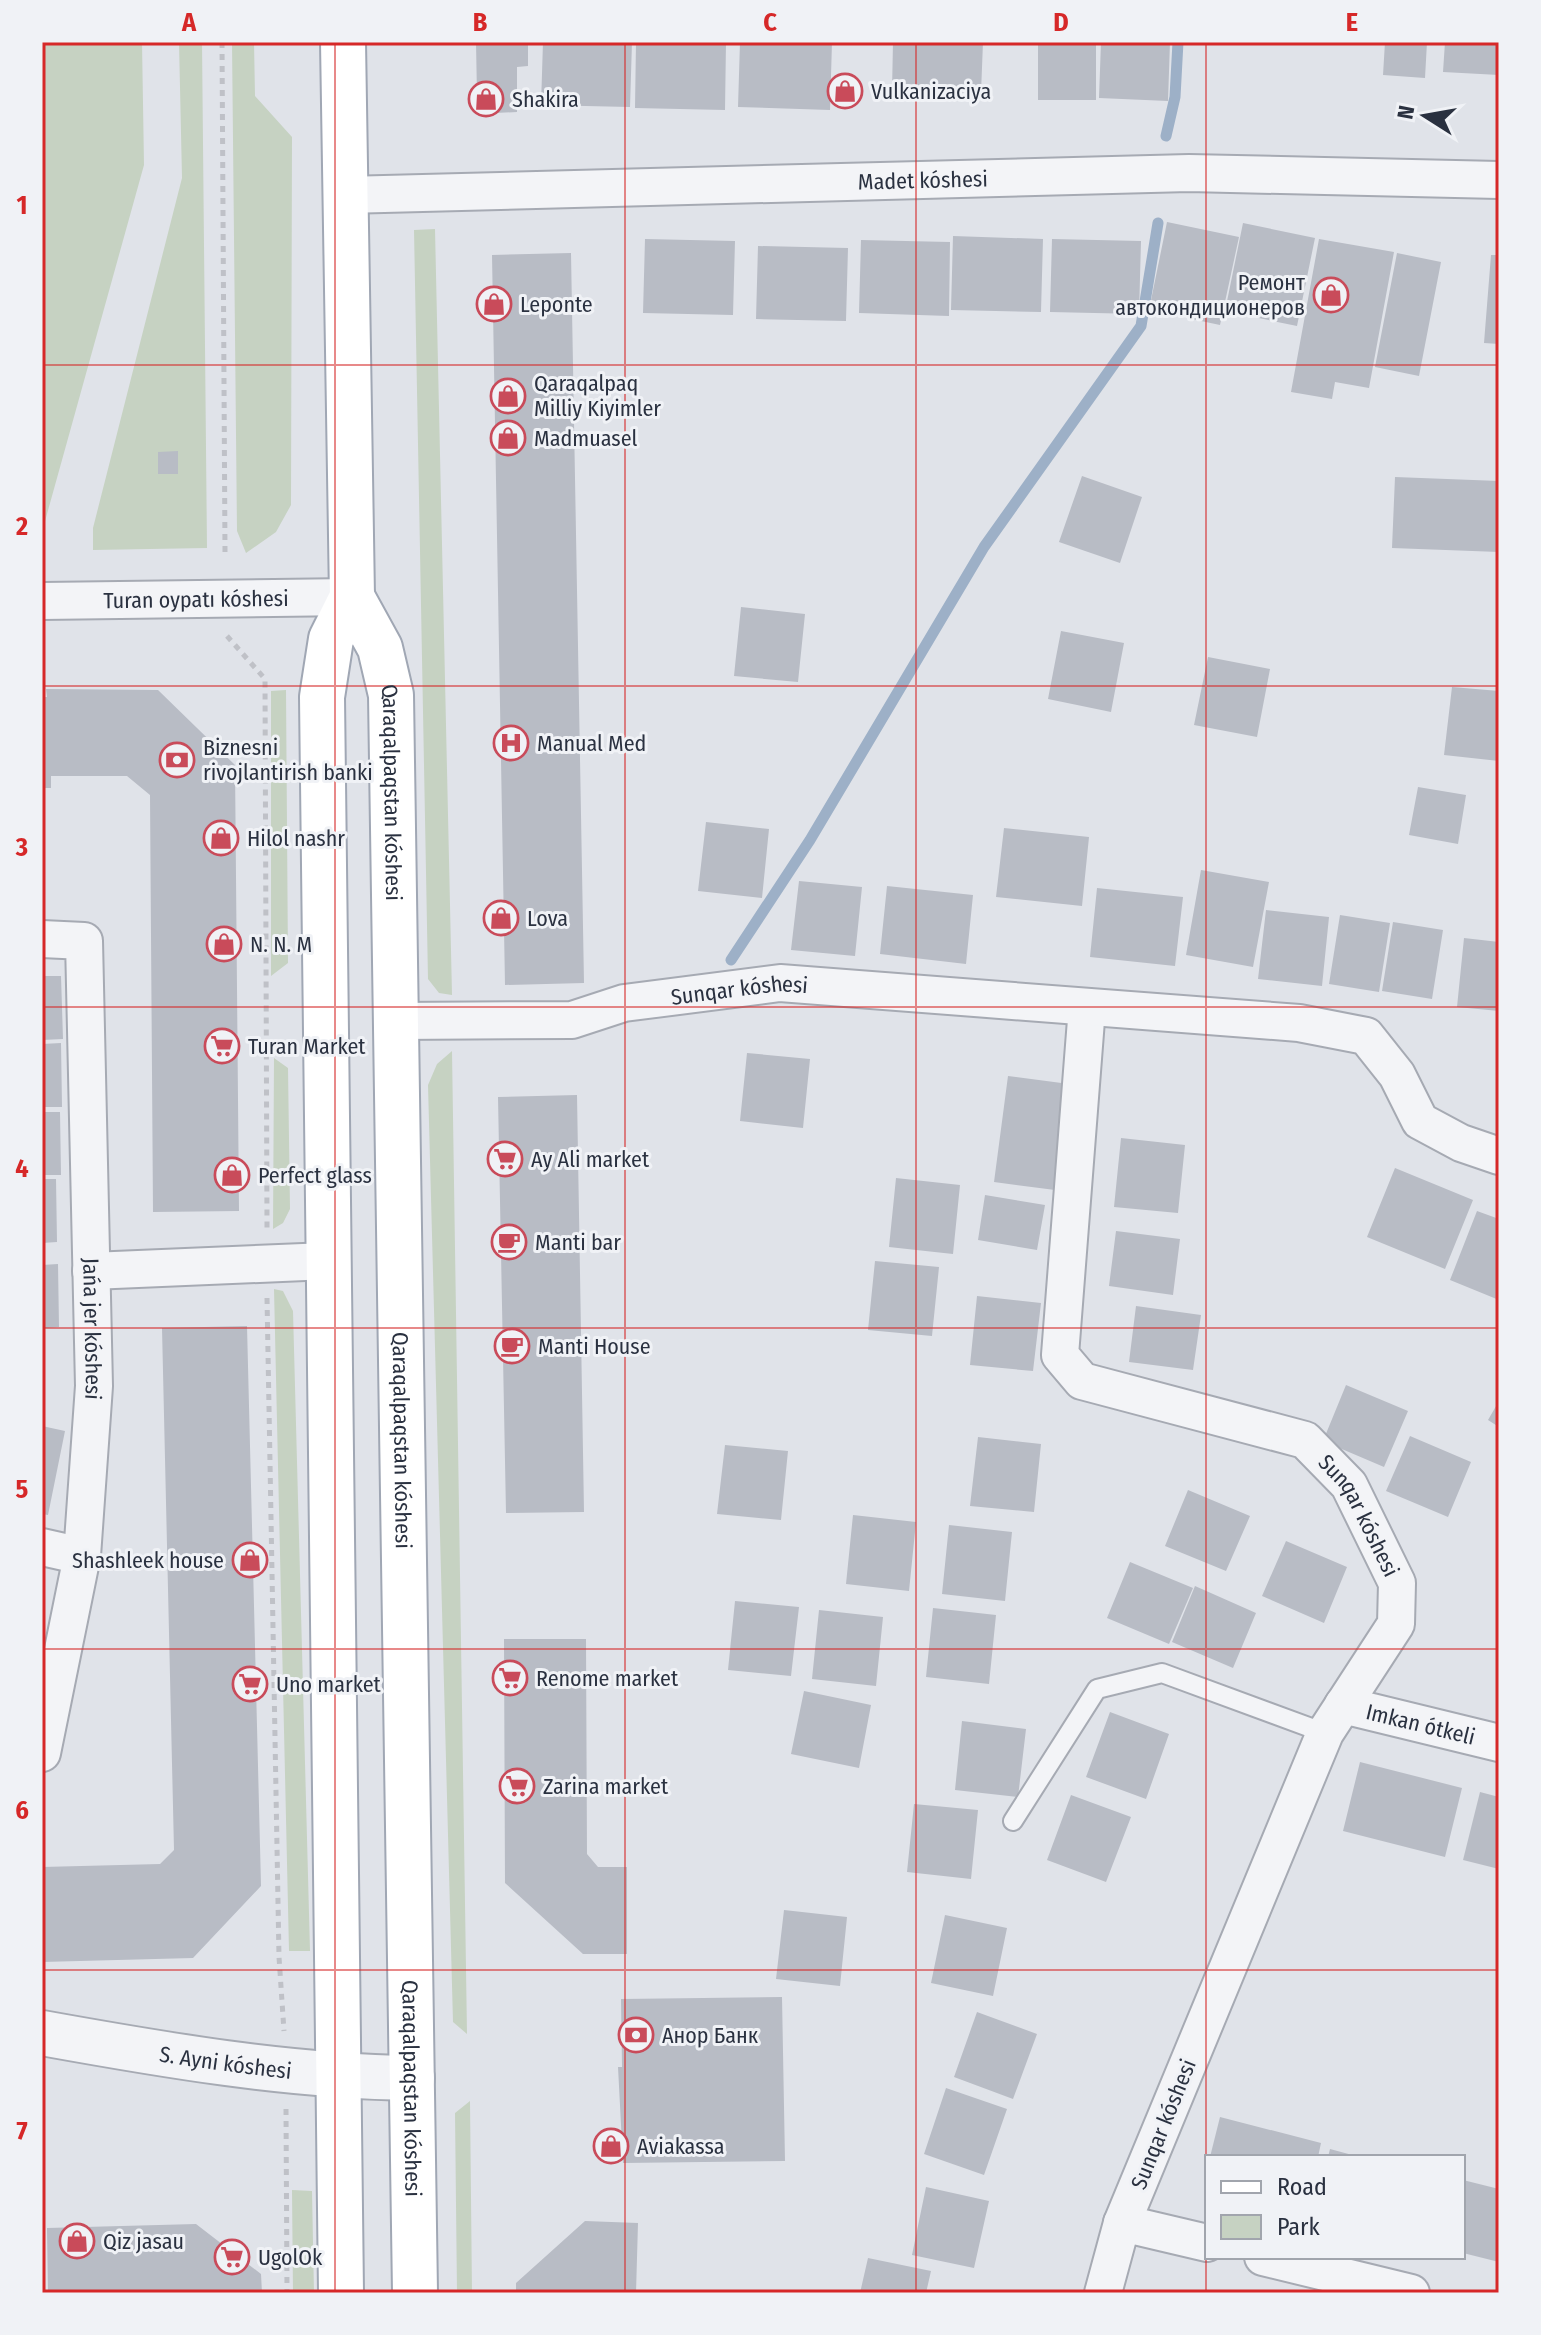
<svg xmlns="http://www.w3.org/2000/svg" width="1541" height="2335" font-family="'Fira Sans Condensed',sans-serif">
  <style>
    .green { fill: #c6d2c2 }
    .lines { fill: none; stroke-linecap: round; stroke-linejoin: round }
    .stream { stroke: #9db0c7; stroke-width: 11 }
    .building { fill: #b8bcc5 }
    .service-casing { stroke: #a6aab3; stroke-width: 22 }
    .minor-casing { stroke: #a6aab3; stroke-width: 40 }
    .tertiary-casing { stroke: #a6aab3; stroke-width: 48 }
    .primary-casing { stroke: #a0a7b4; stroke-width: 48 }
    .path { stroke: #bfc1c7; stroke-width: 5; stroke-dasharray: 6 6; stroke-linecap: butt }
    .service { stroke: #f3f4f7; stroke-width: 18 }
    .minor { stroke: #f3f4f7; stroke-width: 36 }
    .tertiary { stroke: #f3f4f7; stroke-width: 44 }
    .primary { stroke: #fff; stroke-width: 44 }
    .grid { fill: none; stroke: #d62828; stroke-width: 2; stroke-opacity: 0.55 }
    .labels { text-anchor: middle; stroke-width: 6; stroke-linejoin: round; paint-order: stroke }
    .poi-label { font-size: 22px; fill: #2a3140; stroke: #f0f2f6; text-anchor: start }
    .street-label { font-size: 22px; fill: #2a3140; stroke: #f0f2f6 }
    .neatline { fill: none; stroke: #d62828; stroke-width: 3 }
    .grid-label { font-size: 26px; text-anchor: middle; font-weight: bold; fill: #d62828 }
  </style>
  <rect width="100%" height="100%" fill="#e0e3e9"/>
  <!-- green -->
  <path class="green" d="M 42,42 L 142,42 L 144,165 L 42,532 Z
    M 179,42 L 202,42 L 207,548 L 93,550 L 93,528 L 182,178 Z
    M 232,42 L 254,42 L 255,96 L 292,137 L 291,505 L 276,532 L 246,553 L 237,531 Z
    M 435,229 L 452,995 L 439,993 L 428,979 L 414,230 Z
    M 286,690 L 288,963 L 271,976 L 271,691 Z
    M 452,1051 L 467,2034 L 453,2022 L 428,1085 L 437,1064 Z
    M 274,1058 L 288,1068 L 290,1209 L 283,1223 L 273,1229 Z
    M 274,1289 L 283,1291 L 293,1311 L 310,1951 L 289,1951 Z
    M 470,2101 L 472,2293 L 457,2293 L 455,2113 Z
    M 292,2190 L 312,2191 L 314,2293 L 293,2293 Z"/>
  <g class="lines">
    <!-- stream -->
    <path class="stream" d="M 1166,136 L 1175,97 L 1178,42
      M 731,960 L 810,840 L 984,547 L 1141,326 L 1158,223"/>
  </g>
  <!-- building -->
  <path class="building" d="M 476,42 L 528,42 L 528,66 L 517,67 L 517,112 L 495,113 L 477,96 Z
    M 543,42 L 632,42 L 630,107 L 541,105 Z
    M 636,42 L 726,42 L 725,110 L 635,108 Z
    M 740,42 L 832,42 L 830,110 L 738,107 Z
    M 893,42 L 983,42 L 981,93 L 892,91 Z
    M 1038,42 L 1096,42 L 1096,100 L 1038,100 Z
    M 1101,42 L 1170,42 L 1168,101 L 1099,98 Z
    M 1385,42 L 1427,42 L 1425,78 L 1383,75 Z
    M 1445,42 L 1499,42 L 1499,75 L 1443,72 Z
    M 1167,222 L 1239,237 L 1220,325 L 1149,310 Z
    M 1243,223 L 1315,238 L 1297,326 L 1225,311 Z
    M 953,236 L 1043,239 L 1041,312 L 951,310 Z
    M 645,239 L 735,241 L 733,315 L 643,313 Z
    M 1052,239 L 1141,241 L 1139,314 L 1050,312 Z
    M 1319,239 L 1394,252 L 1369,388 L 1335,382 L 1332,399 L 1291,392 Z
    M 861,240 L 950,242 L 949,316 L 859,313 Z
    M 758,246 L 848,248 L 846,321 L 756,319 Z
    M 571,253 L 584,983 L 505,985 L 492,255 Z
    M 1397,253 L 1441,262 L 1419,376 L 1375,367 Z
    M 1491,255 L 1499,255 L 1499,344 L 1484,343 Z
    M 178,451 L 178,474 L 158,474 L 158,452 Z
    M 1082,476 L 1142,497 L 1120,563 L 1059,542 Z
    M 1395,477 L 1499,481 L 1499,552 L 1392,548 Z
    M 741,607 L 805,614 L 798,682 L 734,676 Z
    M 1061,631 L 1124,643 L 1111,712 L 1048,699 Z
    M 1208,657 L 1270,669 L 1257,737 L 1194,725 Z
    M 1452,687 L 1499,691 L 1499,761 L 1444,755 Z
    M 46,689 L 158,690 L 235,765 L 239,1211 L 153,1212 L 150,795 L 127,776 L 51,776 L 51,788 L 42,788 L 42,697 L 47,697 Z
    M 1418,787 L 1466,795 L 1458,844 L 1409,835 Z
    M 706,822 L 769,829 L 762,898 L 698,891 Z
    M 1004,828 L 1089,837 L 1082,906 L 996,897 Z
    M 1201,870 L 1269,882 L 1253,967 L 1186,955 Z
    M 799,881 L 862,887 L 855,956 L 791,950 Z
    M 887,886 L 973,895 L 966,964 L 880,954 Z
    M 1097,888 L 1183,897 L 1175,966 L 1090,957 Z
    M 1266,910 L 1329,917 L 1322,986 L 1258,979 Z
    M 1340,915 L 1390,923 L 1379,992 L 1329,984 Z
    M 1393,922 L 1443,930 L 1432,999 L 1382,991 Z
    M 1464,938 L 1499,942 L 1499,1011 L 1457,1007 Z
    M 42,976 L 61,976 L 63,1039 L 42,1040 Z
    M 61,1043 L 62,1107 L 42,1107 L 42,1044 Z
    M 747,1053 L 810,1059 L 803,1128 L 740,1121 Z
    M 1008,1076 L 1069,1084 L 1055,1190 L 994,1182 Z
    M 577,1095 L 584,1512 L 506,1513 L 498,1097 Z
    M 42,1112 L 60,1112 L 61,1175 L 42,1175 Z
    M 1121,1138 L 1185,1145 L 1178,1213 L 1114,1207 Z
    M 1395,1168 L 1473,1200 L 1445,1269 L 1367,1237 Z
    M 896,1178 L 960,1185 L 953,1254 L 889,1247 Z
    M 42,1179 L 56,1179 L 57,1242 L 42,1243 Z
    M 985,1195 L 1045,1205 L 1037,1250 L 978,1240 Z
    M 1477,1211 L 1499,1219 L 1499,1300 L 1450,1280 Z
    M 1116,1231 L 1180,1239 L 1173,1295 L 1109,1286 Z
    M 875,1261 L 939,1267 L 932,1336 L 868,1330 Z
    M 58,1264 L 59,1327 L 42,1328 L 42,1265 Z
    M 977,1296 L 1041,1303 L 1033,1371 L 970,1365 Z
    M 1136,1306 L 1201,1315 L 1193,1370 L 1129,1362 Z
    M 247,1326 L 261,1886 L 193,1958 L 42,1962 L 42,1867 L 160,1864 L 174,1850 L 162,1328 Z
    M 1346,1385 L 1408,1411 L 1384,1467 L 1323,1441 Z
    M 1499,1401 L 1499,1427 L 1488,1420 Z
    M 42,1426 L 65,1431 L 48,1515 L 42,1514 Z
    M 1410,1436 L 1471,1462 L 1448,1517 L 1386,1491 Z
    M 978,1437 L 1041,1444 L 1034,1512 L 970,1506 Z
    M 725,1445 L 788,1451 L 781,1520 L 717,1514 Z
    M 1188,1490 L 1250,1516 L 1226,1571 L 1165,1546 Z
    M 853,1515 L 916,1522 L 909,1591 L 846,1584 Z
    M 949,1525 L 1012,1532 L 1005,1601 L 942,1594 Z
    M 1286,1541 L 1347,1567 L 1324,1623 L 1262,1596 Z
    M 1130,1562 L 1193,1588 L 1169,1644 L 1107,1618 Z
    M 1195,1586 L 1256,1613 L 1233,1668 L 1172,1642 Z
    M 735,1601 L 799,1607 L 791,1676 L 728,1670 Z
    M 933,1608 L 996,1615 L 989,1684 L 926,1677 Z
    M 819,1610 L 883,1617 L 876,1686 L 812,1679 Z
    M 504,1639 L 586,1639 L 587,1854 L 598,1867 L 627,1867 L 627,1954 L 583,1954 L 505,1883 Z
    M 804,1691 L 871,1705 L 859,1768 L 791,1754 Z
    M 1110,1712 L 1169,1734 L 1146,1799 L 1086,1777 Z
    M 962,1721 L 1026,1729 L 1018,1797 L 955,1790 Z
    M 1360,1762 L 1462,1788 L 1445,1857 L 1343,1831 Z
    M 1480,1792 L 1499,1797 L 1499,1869 L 1463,1860 Z
    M 1071,1795 L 1131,1817 L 1106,1882 L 1047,1860 Z
    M 914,1804 L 978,1810 L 971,1879 L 907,1872 Z
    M 784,1910 L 847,1917 L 840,1986 L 776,1979 Z
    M 945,1915 L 1007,1928 L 993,1996 L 931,1983 Z
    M 782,1997 L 785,2161 L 623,2163 L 618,2067 L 622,2067 L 621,1999 Z
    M 977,2012 L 1037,2034 L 1013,2099 L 954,2077 Z
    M 946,2088 L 1007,2109 L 984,2175 L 924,2154 Z
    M 1220,2117 L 1321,2143 L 1318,2157 L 1210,2157 Z
    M 1330,2149 L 1356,2156 L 1356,2157 L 1328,2157 Z
    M 1463,2180 L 1499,2189 L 1499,2262 L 1463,2253 Z
    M 926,2187 L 989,2201 L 974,2268 L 912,2255 Z
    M 585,2221 L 638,2223 L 636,2293 L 516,2293 L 516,2283 Z
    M 196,2224 L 261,2274 L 262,2293 L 48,2293 L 47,2228 Z
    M 868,2258 L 931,2271 L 926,2293 L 860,2293 Z"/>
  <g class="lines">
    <!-- service casing -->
    <g class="service-casing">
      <path id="service" d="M 1013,1821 L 1097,1689 L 1162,1673 L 1325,1733"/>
    </g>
    <!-- minor casing -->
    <g class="minor-casing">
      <g id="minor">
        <path id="s1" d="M 345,195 L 1189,173 L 1499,180"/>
        <path id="s2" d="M 42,601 L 352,597"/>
        <path id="s3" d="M 42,939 L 84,941 L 94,1386 L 82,1556 L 42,1753"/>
        <path id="s4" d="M 1087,1007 L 1060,1355 L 1082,1381 L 1305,1440 L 1349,1485 L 1397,1583 L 1396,1624 L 1325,1733 L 1122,2223 L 1103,2293"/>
        <path id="s5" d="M 395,1021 L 572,1020 L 624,1003 L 780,983 L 1299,1023 L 1366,1036 L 1397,1075 L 1420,1121 L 1461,1143 L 1499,1156"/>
        <path d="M 91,1271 L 328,1261"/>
        <path d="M 42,1547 L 82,1556"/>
        <path id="s6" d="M 1343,1705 L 1499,1743"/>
        <path d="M 1122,2223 L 1207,2243"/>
        <path d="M 1263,2257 L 1411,2293"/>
      </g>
    </g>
    <!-- tertiary casing -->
    <g class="tertiary-casing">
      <g id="tertiary">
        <path id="s7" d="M 42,2033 C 164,2055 287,2076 412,2078"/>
      </g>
    </g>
    <!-- primary casing -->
    <g class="primary-casing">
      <g id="primary">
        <path id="s8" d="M 352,597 L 380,648 L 391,695 L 415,2293"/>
        <path d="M 341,2293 L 322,697 L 331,639 L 352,597 L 343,42"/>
      </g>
    </g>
    <!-- path -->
    <path class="path" d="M 222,42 L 225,552
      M 227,636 L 265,679 L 267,1228
      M 267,1298 L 279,1957 L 284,2031
      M 286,2109 L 287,2293"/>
    <!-- service -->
    <use href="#service" class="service"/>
    <!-- minor -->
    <use href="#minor" class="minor"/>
    <!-- tertiary -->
    <use href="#tertiary" class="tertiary"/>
    <!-- primary -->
    <use href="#primary" class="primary"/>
  </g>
  <!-- grid -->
  <path class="grid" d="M 335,42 L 335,2293M 625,42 L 625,2293M 916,42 L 916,2293M 1206,42 L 1206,2293M 42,365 L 1499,365M 42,686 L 1499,686M 42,1007 L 1499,1007M 42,1328 L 1499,1328M 42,1649 L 1499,1649M 42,1970 L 1499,1970"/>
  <!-- icons -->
  <defs>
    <g id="shop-ring" transform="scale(1.8)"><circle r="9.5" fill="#f0f2f6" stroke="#c94b5a" stroke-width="1.5"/><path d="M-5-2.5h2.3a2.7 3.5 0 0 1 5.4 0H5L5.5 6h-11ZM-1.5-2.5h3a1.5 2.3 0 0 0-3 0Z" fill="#c94b5a"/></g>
    <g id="hospital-ring" transform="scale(1.8)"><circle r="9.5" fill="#f0f2f6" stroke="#c94b5a" stroke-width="1.5"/><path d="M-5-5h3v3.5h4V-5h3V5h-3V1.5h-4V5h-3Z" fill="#c94b5a"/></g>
    <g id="bank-ring" transform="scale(1.8)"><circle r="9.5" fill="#f0f2f6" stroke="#c94b5a" stroke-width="1.5"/><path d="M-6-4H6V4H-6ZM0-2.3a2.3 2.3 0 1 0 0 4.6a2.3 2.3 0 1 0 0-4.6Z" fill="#c94b5a"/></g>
    <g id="supermarket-ring" transform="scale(1.8)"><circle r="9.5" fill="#f0f2f6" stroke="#c94b5a" stroke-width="1.5"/><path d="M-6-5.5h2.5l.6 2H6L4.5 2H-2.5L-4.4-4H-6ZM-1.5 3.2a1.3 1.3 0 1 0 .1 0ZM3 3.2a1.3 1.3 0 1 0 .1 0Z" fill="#c94b5a"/></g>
    <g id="cafe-ring" transform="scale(1.8)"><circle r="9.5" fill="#f0f2f6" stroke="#c94b5a" stroke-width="1.5"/><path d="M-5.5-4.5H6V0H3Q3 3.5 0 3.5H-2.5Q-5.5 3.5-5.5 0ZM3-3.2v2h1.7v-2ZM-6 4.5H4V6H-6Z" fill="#c94b5a"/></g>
  </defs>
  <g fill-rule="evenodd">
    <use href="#shop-ring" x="845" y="91"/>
    <use href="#shop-ring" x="486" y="99"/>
    <use href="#shop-ring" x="1331" y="295"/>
    <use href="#shop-ring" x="494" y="304"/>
    <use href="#shop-ring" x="508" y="396"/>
    <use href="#shop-ring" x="508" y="438"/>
    <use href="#hospital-ring" x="511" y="743"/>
    <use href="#bank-ring" x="177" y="760"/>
    <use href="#shop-ring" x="221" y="838"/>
    <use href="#shop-ring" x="501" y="918"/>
    <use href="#shop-ring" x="224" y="944"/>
    <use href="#supermarket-ring" x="222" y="1046"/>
    <use href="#supermarket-ring" x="505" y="1159"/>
    <use href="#shop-ring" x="232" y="1175"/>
    <use href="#cafe-ring" x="509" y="1242"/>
    <use href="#cafe-ring" x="512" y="1346"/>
    <use href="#shop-ring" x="250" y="1560"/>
    <use href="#supermarket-ring" x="510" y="1678"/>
    <use href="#supermarket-ring" x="250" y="1684"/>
    <use href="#supermarket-ring" x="517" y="1786"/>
    <use href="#bank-ring" x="636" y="2035"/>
    <use href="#shop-ring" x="611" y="2146"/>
    <use href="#shop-ring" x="77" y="2241"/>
    <use href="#supermarket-ring" x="232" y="2257"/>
  </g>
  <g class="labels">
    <!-- poi labels -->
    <g class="poi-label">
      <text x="871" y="99">Vulkanizaciya</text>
      <text x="512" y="107">Shakira</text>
      <text x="1305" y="290" text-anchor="end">Ремонт<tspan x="1305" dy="25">автокондиционеров</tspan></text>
      <text x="520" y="312">Leponte</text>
      <text x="534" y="391">Qaraqalpaq<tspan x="534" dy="25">Milliy Kiyimler</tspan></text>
      <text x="534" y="446">Madmuasel</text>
      <text x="537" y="751">Manual Med</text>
      <text x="203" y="755">Biznesni<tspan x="203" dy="25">rivojlantirish banki</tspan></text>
      <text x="247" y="846">Hilol nashr</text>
      <text x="527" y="926">Lova</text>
      <text x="250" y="952">N. N. M</text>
      <text x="248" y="1054">Turan Market</text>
      <text x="531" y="1167">Ay Ali market</text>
      <text x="258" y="1183">Perfect glass</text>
      <text x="535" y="1250">Manti bar</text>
      <text x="538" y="1354">Manti House</text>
      <text x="224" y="1568" text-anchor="end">Shashleek house</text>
      <text x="536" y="1686">Renome market</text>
      <text x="276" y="1692">Uno market</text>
      <text x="543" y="1794">Zarina market</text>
      <text x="662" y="2043">Анор Банк</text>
      <text x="637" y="2154">Aviakassa</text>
      <text x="103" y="2249">Qiz jasau</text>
      <text x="258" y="2265">UgolOk</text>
    </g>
    <!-- street labels -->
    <g class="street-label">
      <text dy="8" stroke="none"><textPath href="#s1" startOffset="578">Madet kóshesi</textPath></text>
      <text dy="8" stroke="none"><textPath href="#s2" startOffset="154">Turan oypatı kóshesi</textPath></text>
      <text dy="8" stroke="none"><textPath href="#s8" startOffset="204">Qaraqalpaqstan kóshesi</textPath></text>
      <text dy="8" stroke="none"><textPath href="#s5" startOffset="348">Sunqar kóshesi</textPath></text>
      <text dy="8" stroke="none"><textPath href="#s3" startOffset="430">Jańa jer kóshesi</textPath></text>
      <text dy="8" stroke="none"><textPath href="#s8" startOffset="852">Qaraqalpaqstan kóshesi</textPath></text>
      <text dy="8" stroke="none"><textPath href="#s4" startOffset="708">Sunqar kóshesi</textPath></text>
      <text dy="8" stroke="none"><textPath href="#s6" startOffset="80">Imkan ótkeli</textPath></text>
      <text dy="8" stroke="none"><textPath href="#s7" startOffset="186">S. Ayni kóshesi</textPath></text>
      <text dy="8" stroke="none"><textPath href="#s8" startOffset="1500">Qaraqalpaqstan kóshesi</textPath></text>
      <text transform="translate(1163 2124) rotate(-68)" y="8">Sunqar kóshesi</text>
    </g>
  </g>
  <!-- border -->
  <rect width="1541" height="2335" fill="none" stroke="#f0f2f6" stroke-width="88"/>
  <!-- legend -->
  <rect x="1205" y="2155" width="260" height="104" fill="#f0f2f6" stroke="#a1a5ad" stroke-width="2"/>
  <rect x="1221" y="2181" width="40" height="12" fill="#ffffff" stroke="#a1a5ad" stroke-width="2"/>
  <text x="1277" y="2195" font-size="24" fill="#2a3140">Road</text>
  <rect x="1221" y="2215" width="40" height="24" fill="#c6d2c2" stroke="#a1a5ad" stroke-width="2"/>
  <text x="1277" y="2235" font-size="24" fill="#2a3140">Park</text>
  <!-- north arrow -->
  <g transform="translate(1425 116) rotate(281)" stroke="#f0f2f6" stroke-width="6" paint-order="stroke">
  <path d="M0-6L14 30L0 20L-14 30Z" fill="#2a3140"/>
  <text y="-12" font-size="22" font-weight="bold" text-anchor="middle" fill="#2a3140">N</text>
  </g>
  <rect x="44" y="44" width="1453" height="2247" class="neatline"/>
  <g class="grid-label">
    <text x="189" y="31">A</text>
    <text x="480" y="31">B</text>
    <text x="770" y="31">C</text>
    <text x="1061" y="31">D</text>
    <text x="1352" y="31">E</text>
    <text x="22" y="214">1</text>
    <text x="22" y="535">2</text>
    <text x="22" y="856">3</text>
    <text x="22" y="1177">4</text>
    <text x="22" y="1498">5</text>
    <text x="22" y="1819">6</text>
    <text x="22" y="2140">7</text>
  </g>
</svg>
